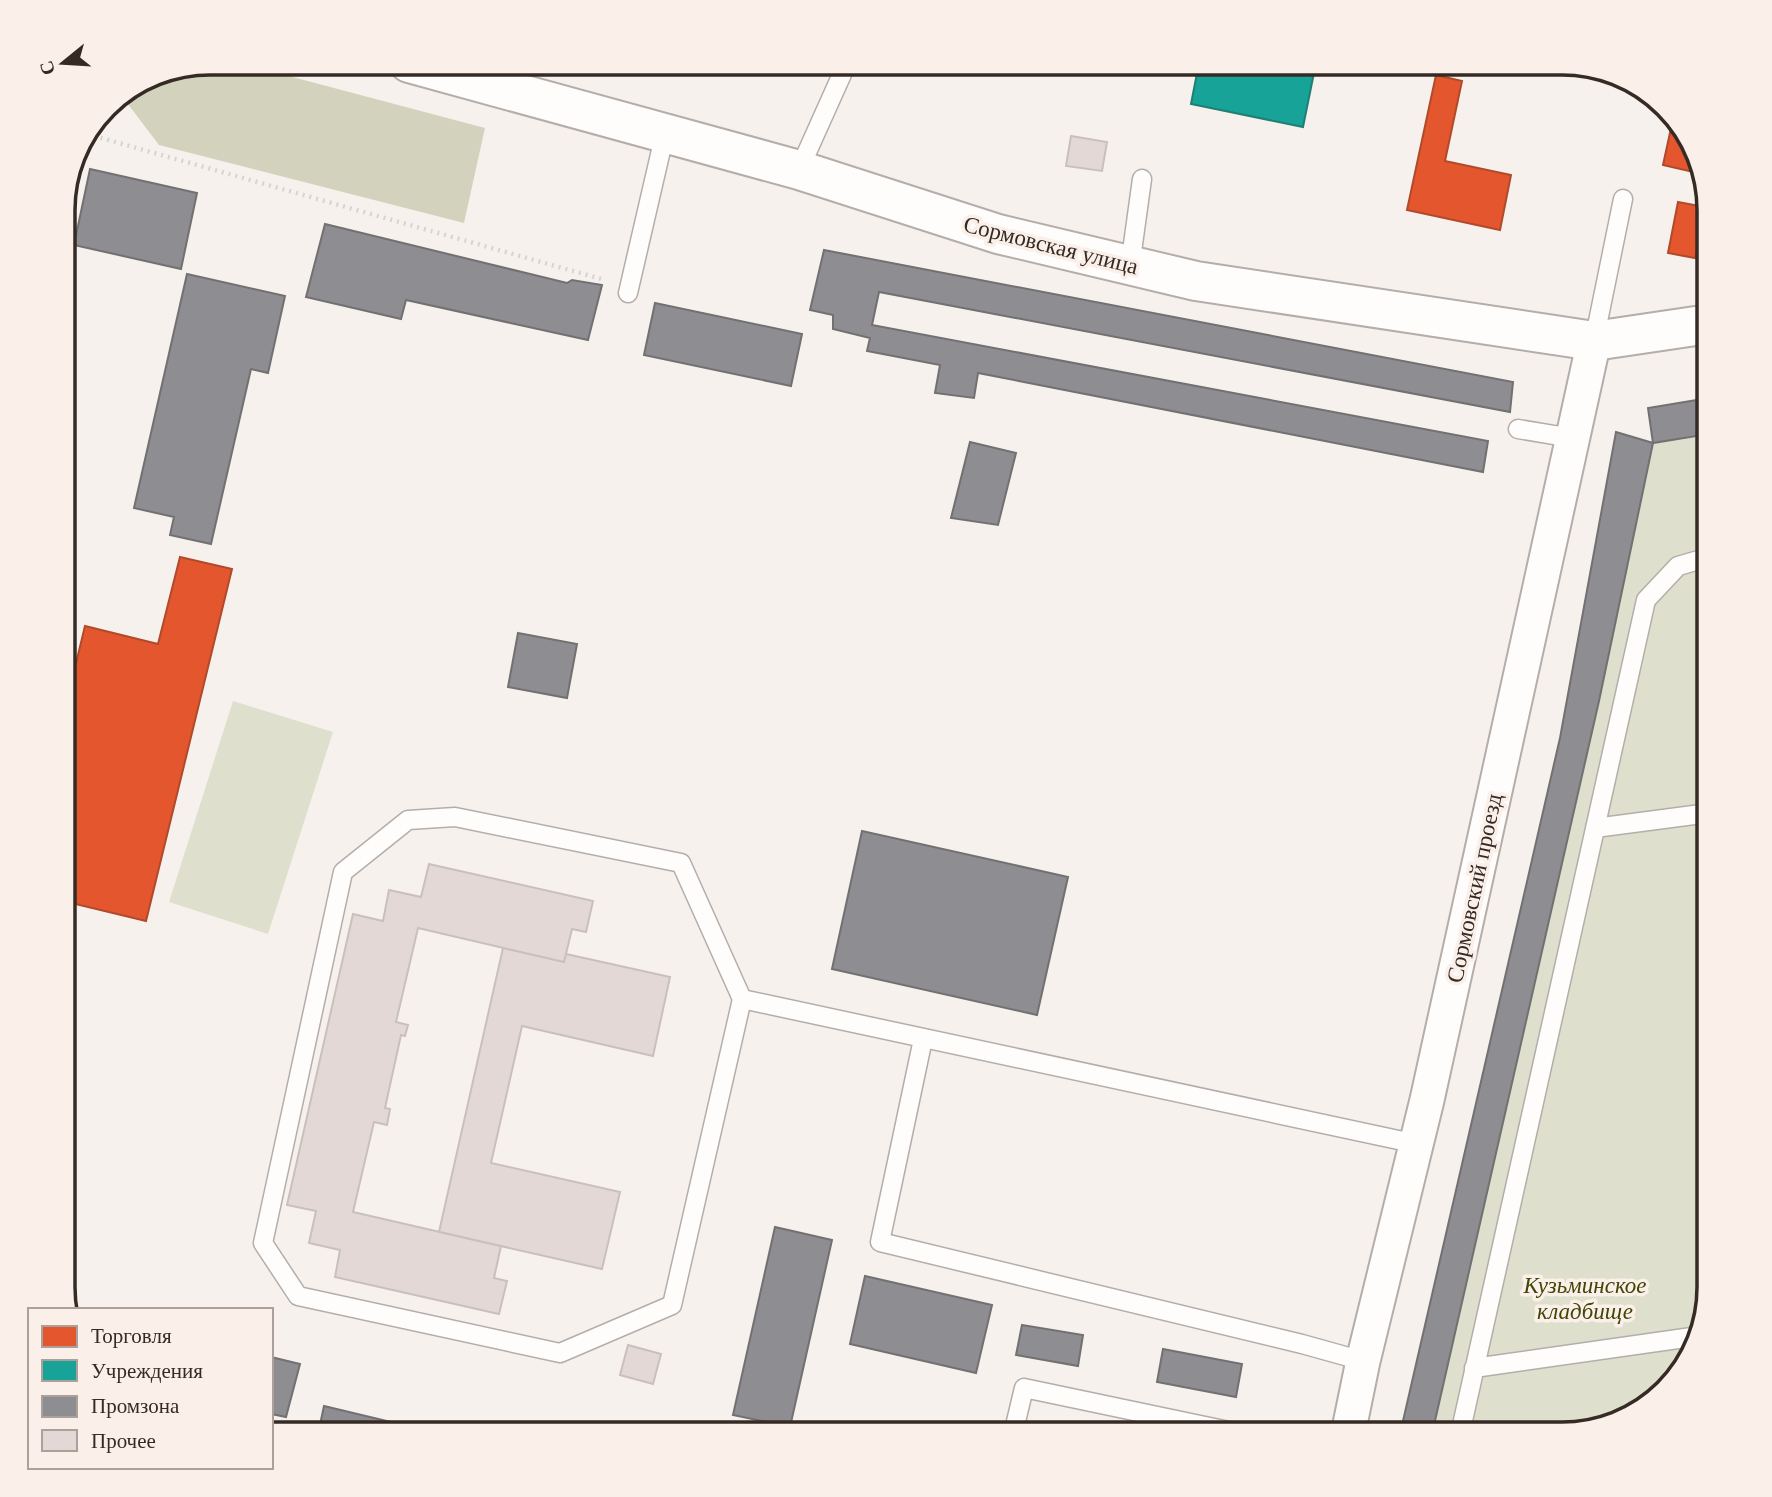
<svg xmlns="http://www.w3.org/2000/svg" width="1772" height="1497" font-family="'Times New Roman',serif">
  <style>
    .green { fill: #dfdfcd }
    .forest { fill: #d3d3bd }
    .shops { fill: #e4572e; stroke: #b04a2b; stroke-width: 2 }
    .public { fill: #17a398; stroke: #207f75; stroke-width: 2 }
    .industry { fill: #8d8d92; stroke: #737071; stroke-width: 2 }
    .building { fill: #e3d8d5; stroke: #c9c0bd; stroke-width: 2 }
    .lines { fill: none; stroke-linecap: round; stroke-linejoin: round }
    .service-casing { stroke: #b5ada9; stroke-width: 21 }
    .minor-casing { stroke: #b5ada9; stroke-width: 37 }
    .tertiary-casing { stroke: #b5ada9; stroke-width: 42 }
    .path { stroke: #d6d3d2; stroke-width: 4.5; stroke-dasharray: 2 5; stroke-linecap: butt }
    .service { stroke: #fefdfc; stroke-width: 18 }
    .minor { stroke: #fefdfc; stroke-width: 33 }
    .tertiary { stroke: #fefdfc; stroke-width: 38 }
    .labels { text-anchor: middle; stroke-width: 7; stroke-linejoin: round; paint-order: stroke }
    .street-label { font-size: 23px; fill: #352b24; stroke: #fbf0e9 }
    .park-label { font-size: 23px; font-style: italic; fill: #414505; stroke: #fbf0e9 }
    .rim { fill: none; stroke: #352b24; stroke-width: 3.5 }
  </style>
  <rect width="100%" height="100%" fill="#f7f1ed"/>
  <!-- green -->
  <path class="green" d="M 1709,434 L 1709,1287 L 1698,1343 L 1672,1384 L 1619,1423 L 1562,1434 L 1432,1434 L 1599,701 L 1653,443 Z
    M 233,701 L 333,732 L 268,934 L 169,902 Z"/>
  <!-- forest -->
  <path class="forest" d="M 210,63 L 240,63 L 485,128 L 464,223 L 159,145 L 121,95 L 154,74 Z"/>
  <!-- shops -->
  <path class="shops" d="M 1436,75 L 1462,81 L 1445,161 L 1511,175 L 1500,230 L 1407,210 Z
    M 1673,119 L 1698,153 L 1702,174 L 1663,165 Z
    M 1678,202 L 1705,207 L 1695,258 L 1668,253 Z
    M 180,557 L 232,569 L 146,921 L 63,901 L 63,717 L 85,626 L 158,644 Z"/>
  <!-- public -->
  <path class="public" d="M 1199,63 L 1316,63 L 1303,127 L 1191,104 Z"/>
  <!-- industry -->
  <path class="industry" d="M 90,169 L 197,193 L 181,269 L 74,245 Z
    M 325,224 L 567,283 L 572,280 L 602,285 L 588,340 L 406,300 L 401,319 L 306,297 Z
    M 824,250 L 1513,382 L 1510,412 L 879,292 L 872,325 L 1488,441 L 1483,472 L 978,373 L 974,398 L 935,393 L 940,365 L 867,351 L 870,338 L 833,329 L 833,315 L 810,310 Z
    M 187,274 L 285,296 L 268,373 L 251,369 L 211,544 L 170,535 L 174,517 L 134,508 Z
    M 655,303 L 802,334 L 791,386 L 644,355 Z
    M 1709,398 L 1709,434 L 1653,443 L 1648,408 Z
    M 1616,432 L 1653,443 L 1599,701 L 1432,1434 L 1400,1434 L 1560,738 Z
    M 970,442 L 1016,453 L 998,525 L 951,518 Z
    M 63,511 L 69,512 L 63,534 Z
    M 518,633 L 577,644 L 567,698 L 508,687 Z
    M 862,831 L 1068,877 L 1037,1015 L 832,969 Z
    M 775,1227 L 832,1240 L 790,1427 L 733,1415 Z
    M 865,1276 L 992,1305 L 976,1373 L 850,1344 Z
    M 1022,1325 L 1083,1335 L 1078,1366 L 1016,1355 Z
    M 1163,1349 L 1242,1364 L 1236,1397 L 1157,1382 Z
    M 271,1357 L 300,1364 L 286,1417 L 271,1414 Z
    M 324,1406 L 441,1434 L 318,1434 Z
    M 1051,1422 L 1103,1434 L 1048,1434 Z
    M 804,1427 L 835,1434 L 803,1434 Z"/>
  <!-- building -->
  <path class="building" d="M 1071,136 L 1107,142 L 1102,171 L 1066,166 Z
    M 429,864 L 593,901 L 586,932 L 572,929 L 564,962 L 418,928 L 396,1022 L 408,1025 L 405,1036 L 401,1035 L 385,1108 L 390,1109 L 387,1125 L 374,1122 L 353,1212 L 501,1246 L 494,1278 L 507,1281 L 499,1314 L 335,1277 L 340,1250 L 309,1243 L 316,1211 L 287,1205 L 353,914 L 383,921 L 389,890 L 421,897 Z
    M 503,948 L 564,962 L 566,954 L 670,977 L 653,1056 L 522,1026 L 491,1163 L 620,1192 L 602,1269 L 439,1232 Z
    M 628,1345 L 661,1354 L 653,1384 L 620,1375 Z"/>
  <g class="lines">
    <!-- service casing -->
    <g class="service-casing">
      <path id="service" d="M 799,170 L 847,63
        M 1130,266 L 1142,179
        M 628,293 L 665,133
        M 1594,341 L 1623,199
        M 1518,429 L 1572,438
        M 1595,828 L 1709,813
        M 742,999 L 672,1305 L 560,1353 L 298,1296 L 263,1243 L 343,872 L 408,820 L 455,817 L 681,863 L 742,999 L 1417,1144
        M 923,1039 L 880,1242 L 1302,1344 L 1363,1361
        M 1474,1368 L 1699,1336
        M 1013,1434 L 1024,1388 L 1243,1434
        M 1460,1434 L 1646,600 L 1678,566 L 1709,557"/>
    </g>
    <!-- minor casing -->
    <g class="minor-casing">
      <path id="minor" d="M 1348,1434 L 1363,1361 L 1427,1100 L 1594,341"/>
    </g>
    <!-- tertiary casing -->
    <g class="tertiary-casing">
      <path id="tertiary" d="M 409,63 L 799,170 L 998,234 L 1196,281 L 1594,341 L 1709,324"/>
    </g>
    <!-- path -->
    <path class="path" d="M 87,134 L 605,280"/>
    <!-- service -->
    <use href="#service" class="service"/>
    <!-- minor -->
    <use href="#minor" class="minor"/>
    <!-- tertiary -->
    <use href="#tertiary" class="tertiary"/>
  </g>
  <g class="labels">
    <!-- street labels -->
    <g class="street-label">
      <text transform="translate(1051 245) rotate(14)" y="8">Сормовская улица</text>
      <text transform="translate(1474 888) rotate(-78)" y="8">Сормовский проезд</text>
    </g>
    <!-- park labels -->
    <g class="park-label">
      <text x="1585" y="1293">Кузьминское<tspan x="1585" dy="26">кладбище</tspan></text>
    </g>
  </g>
  <!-- crop -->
  <path d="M0 0H1772V1497H0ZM210 75H1562A135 135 0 0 1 1697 210V1287A135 135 0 0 1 1562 1422H210A135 135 0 0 1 75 1287V210A135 135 0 0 1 210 75Z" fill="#fbf0e9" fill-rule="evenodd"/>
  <path class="rim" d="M210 75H1562A135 135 0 0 1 1697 210V1287A135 135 0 0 1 1562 1422H210A135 135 0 0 1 75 1287V210A135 135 0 0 1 210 75Z"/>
  <!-- legend -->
  <rect x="28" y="1308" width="245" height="161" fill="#fbf0e9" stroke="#aca19a" stroke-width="2"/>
  <rect x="42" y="1326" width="35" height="21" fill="#e4572e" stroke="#aca19a" stroke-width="2"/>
  <text x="91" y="1343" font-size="21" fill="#352b24">Торговля</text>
  <rect x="42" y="1360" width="35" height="21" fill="#17a398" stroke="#aca19a" stroke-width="2"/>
  <text x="91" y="1378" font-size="21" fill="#352b24">Учреждения</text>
  <rect x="42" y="1396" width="35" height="21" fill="#8d8d92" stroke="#aca19a" stroke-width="2"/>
  <text x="91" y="1413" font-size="21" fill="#352b24">Промзона</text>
  <rect x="42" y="1430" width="35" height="21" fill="#e3d8d5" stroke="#aca19a" stroke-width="2"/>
  <text x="91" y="1448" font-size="21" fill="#352b24">Прочее</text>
  <!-- north arrow -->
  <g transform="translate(63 63) rotate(252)" stroke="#fbf0e9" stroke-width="5" paint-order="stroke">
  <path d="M0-5L12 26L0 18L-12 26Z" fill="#352b24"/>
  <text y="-10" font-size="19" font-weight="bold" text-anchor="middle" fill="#352b24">С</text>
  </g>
</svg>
